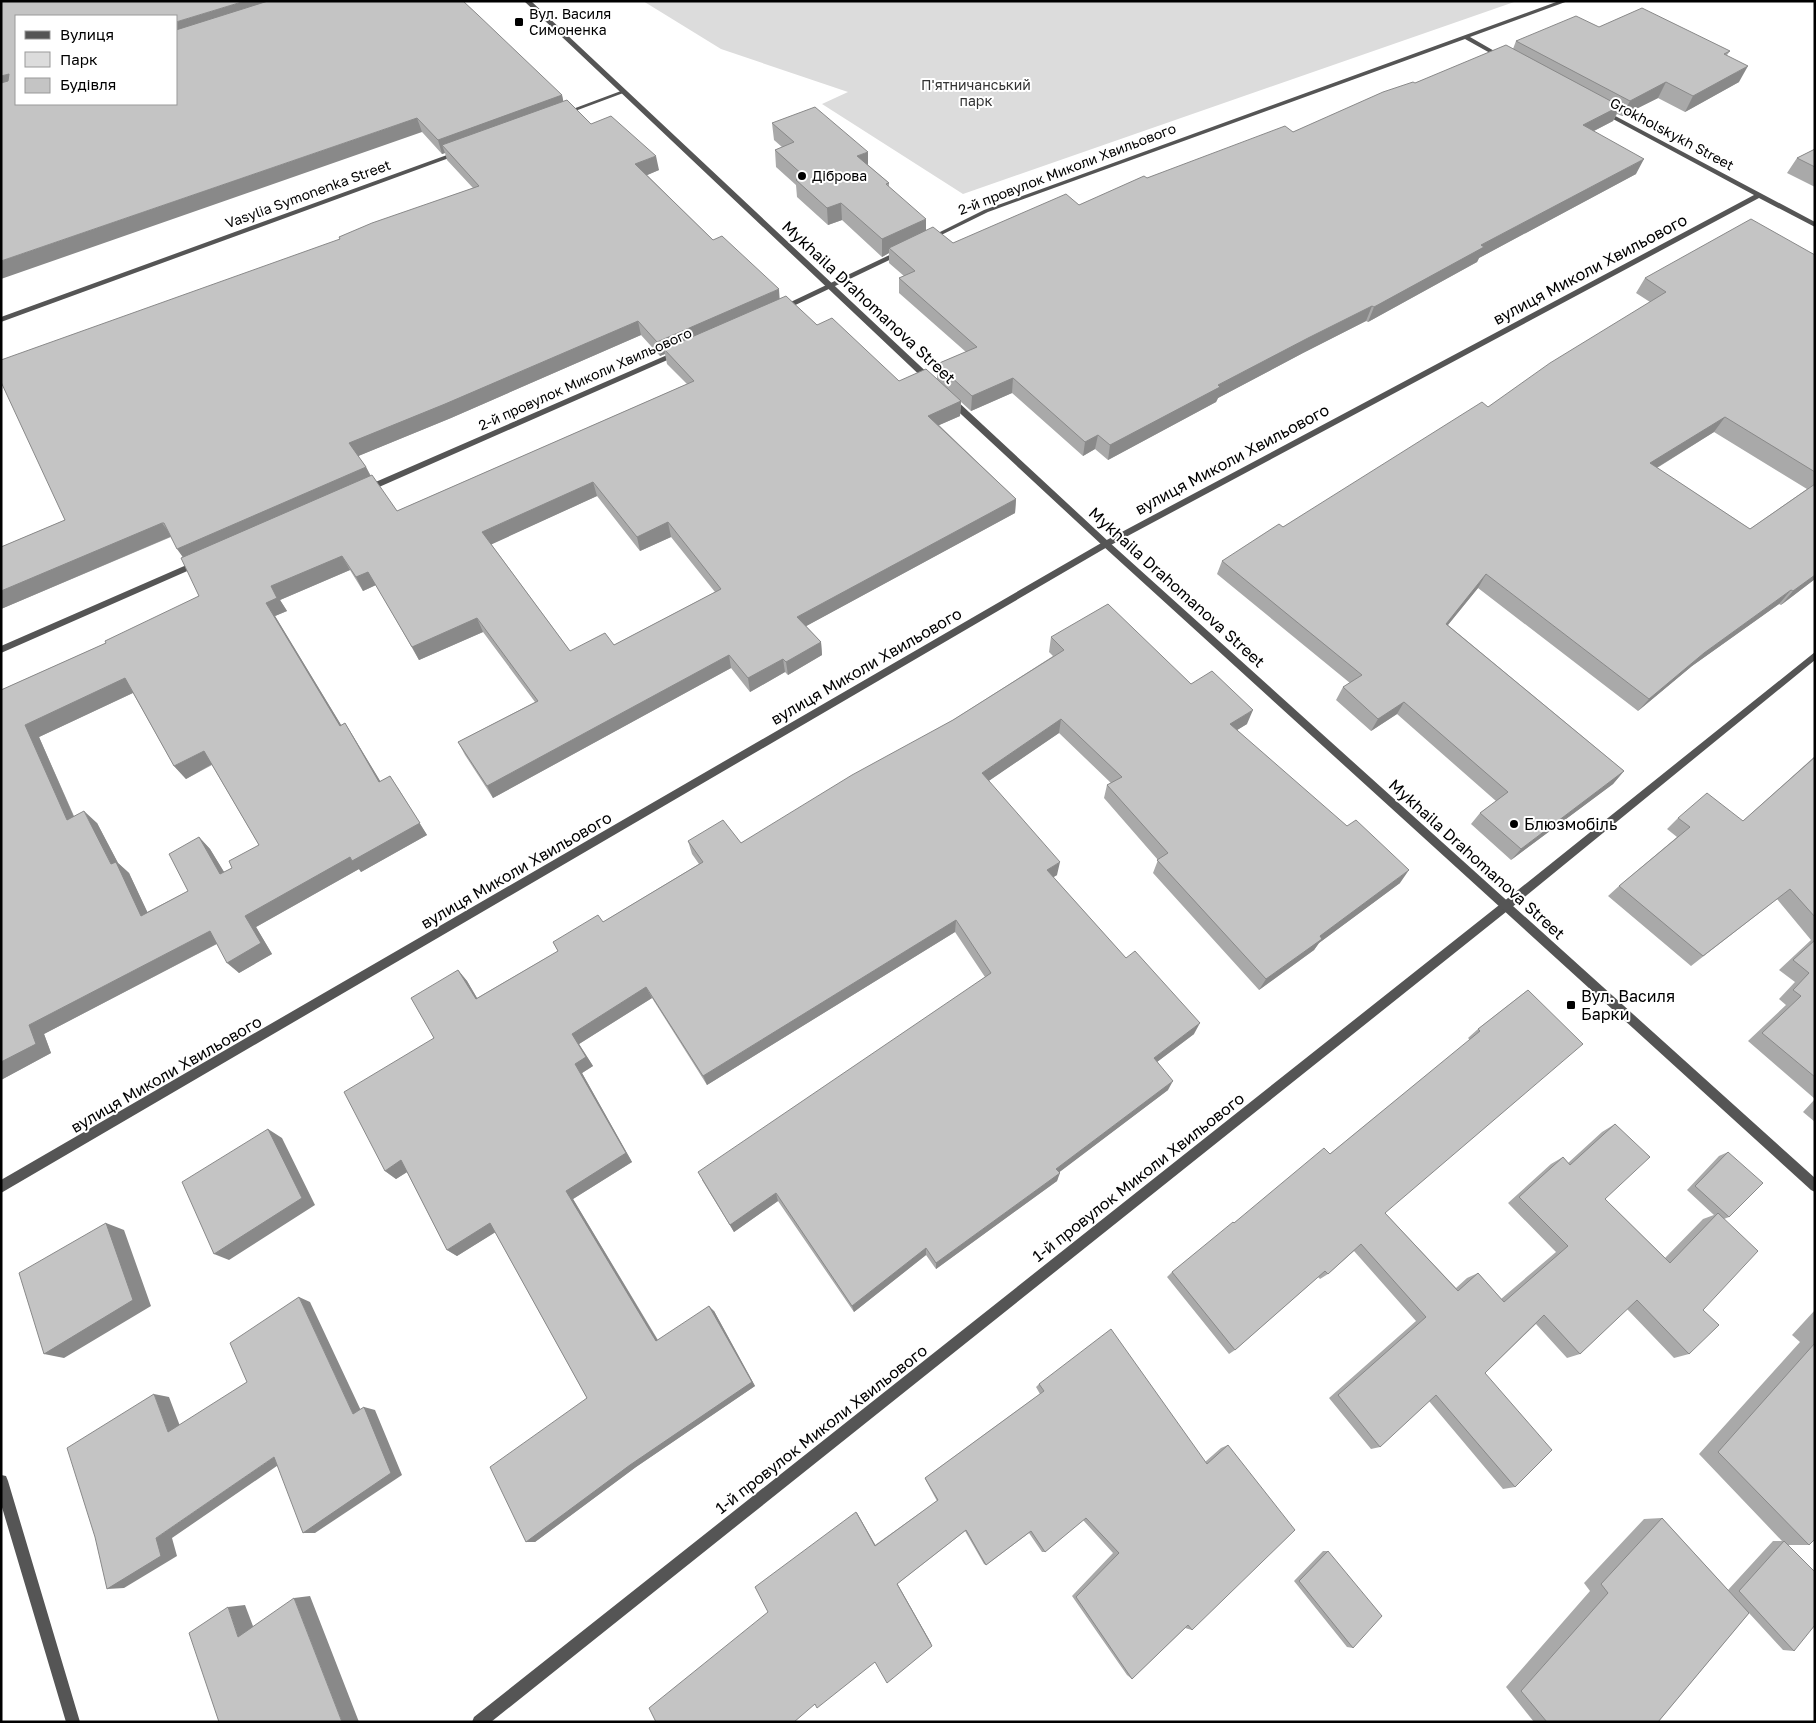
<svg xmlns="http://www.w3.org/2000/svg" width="1816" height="1723" font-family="'Golos Text',sans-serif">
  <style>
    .green { fill: #dcdcdc }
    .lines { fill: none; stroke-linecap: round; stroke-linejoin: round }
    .minor { fill: #555; fill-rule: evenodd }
    .tertiary { fill: #555; fill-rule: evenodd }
    .wall { fill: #a9a9a9; fill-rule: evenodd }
    .shaded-wall { fill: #898989 }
    .building { fill: #c4c4c4; stroke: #898989; fill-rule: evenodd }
    .poi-dot { fill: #000; stroke: #fff; stroke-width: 2 }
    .labels { text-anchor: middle; stroke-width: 4; stroke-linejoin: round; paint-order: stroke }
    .far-poi-label { font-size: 14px; fill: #000; stroke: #fff; text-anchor: start }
    .far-park-label { font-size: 14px; fill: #333; stroke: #fff }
    .far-street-label { font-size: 14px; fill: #000; stroke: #fff }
    .street-label { font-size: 16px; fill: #000; stroke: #fff }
    .poi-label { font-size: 16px; fill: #000; stroke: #fff; text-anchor: start }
  </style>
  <rect width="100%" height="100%" fill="#fff"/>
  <!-- green -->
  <path class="green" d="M 643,1 L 1517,1 L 963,194 L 822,104 L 848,92 L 721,49 Z"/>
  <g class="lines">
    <!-- minor -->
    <path class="minor" d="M 1559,1 L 1568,1 L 1470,37 L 1503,56 L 1503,58 L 1499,58 L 1465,39 L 988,212 L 931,240 L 926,239 L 984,210 Z
      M 621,91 L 626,92 L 567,114 L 562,113 Z
      M 1600,110 L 1604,110 L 1815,222 L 1815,227 L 1759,198 L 1109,546 L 1,1193 L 1,1180 L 1103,542 L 1754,195 L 1600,112 Z
      M 458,151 L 461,153 L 460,154 L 1,322 L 1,317 Z
      M 898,251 L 904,253 L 785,310 L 782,310 L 778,308 Z
      M 674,352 L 677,352 L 681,354 L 370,491 L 364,491 L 363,489 L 364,487 Z
      M 198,560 L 202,563 L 201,565 L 1,653 L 1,646 Z
      M 1815,652 L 1815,660 L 1511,908 L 491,1722 L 472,1722 L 474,1717 L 1503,902 Z
      M 1,1475 L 6,1476 L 8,1481 L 80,1722 L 66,1722 L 1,1504 Z"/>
    <!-- tertiary -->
    <path class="tertiary" d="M 524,1 L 531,1 L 934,379 L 934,383 L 928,383 Z
      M 952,398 L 955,399 L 1109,542 L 1815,1178 L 1815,1192 L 1811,1190 L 1103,546 L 949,403 L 949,399 Z"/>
  </g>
  <!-- wall -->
  <path class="wall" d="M 1,1 L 562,95 L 563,101 L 591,124 L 659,170 L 647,175 L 713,240 L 780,299 L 899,381 L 937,379 L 937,364 L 966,352 L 899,293 L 899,278 L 904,276 L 889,263 L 889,253 L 882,257 L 842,220 L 828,225 L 797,197 L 796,185 L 776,167 L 775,150 L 782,147 L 774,140 L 772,123 L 868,165 L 889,183 L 889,187 L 926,230 L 953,243 L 1079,205 L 1147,178 L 1293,132 L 1415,83 L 1513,49 L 1516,41 L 1599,27 L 1730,51 L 1727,55 L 1739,82 L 1685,112 L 1658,98 L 1622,116 L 1617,114 L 1613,121 L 1594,131 L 1636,174 L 1479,258 L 1477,262 L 1368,322 L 1366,321 L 1303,353 L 1218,398 L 1216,402 L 1108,460 L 1095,449 L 1083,456 L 1012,393 L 971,411 L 961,402 L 960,416 L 939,425 L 1016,499 L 1015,513 L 806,626 L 821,642 L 822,655 L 788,675 L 785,672 L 750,692 L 731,668 L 493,798 L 465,755 L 458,742 L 535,702 L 483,632 L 419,660 L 376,585 L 363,591 L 350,570 L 280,600 L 287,611 L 275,616 L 341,725 L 345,723 L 353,736 L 380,781 L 398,788 L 427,835 L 361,872 L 359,869 L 256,927 L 272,954 L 239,973 L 217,944 L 44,1034 L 51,1053 L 1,1080 L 1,690 L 106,643 L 199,596 L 183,557 L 171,537 L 1,609 L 1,547 L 65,520 L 340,239 L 339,237 L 473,188 L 447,160 L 445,153 L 442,154 L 422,132 ZM 641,335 L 660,356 L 665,354 L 667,364 L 687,384 L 397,511 L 371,476 L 366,467 L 358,456 L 451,418 ZM 597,496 L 640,551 L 671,537 L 715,592 L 614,645 L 570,651 L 491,544 ZM 133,693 L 174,766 L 186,779 L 212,765 L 259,845 L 232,868 L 224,872 L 210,849 L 199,837 L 188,891 L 147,912 L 129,873 L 118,863 L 97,823 L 74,816 L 39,737 Z
    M 1815,149 L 1815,187 L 1787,173 L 1797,158 Z
    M 1815,255 L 1815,579 L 1781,605 L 1779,604 L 1692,666 L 1638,711 L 1478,588 L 1448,625 L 1624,771 L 1613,784 L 1511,860 L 1471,824 L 1480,813 L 1496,801 L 1397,714 L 1371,731 L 1336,700 L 1343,687 L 1350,683 L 1217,574 L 1222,561 L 1283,527 L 1488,407 L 1650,302 L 1636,293 L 1645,278 ZM 1714,432 L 1807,489 L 1750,529 L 1657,468 Z
    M 1051,637 L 1191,684 L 1247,724 L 1237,730 L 1400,883 L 1319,943 L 1314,950 L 1259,990 L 1153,873 L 1158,860 L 1104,798 L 1107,785 L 1111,783 L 1059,733 L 988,781 L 1057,875 L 1053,877 L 1194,1034 L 1157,1062 L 1168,1090 L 1059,1172 L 1057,1181 L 936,1269 L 926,1255 L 854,1312 L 778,1201 L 734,1232 L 702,1180 L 985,977 L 955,932 L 707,1085 L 652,998 L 579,1044 L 593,1066 L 582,1073 L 632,1162 L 573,1199 L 658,1340 L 714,1311 L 755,1386 L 636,1467 L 535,1542 L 526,1542 L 587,1398 L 495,1232 L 457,1256 L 447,1250 L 407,1172 L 396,1179 L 385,1171 L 458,970 L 467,981 L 477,998 L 558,951 L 553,942 L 603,922 L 699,864 L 692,854 L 688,841 L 741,843 L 953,720 L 1053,656 L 1049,652 Z
    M 1815,756 L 1815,1099 L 1748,1041 L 1786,1005 L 1779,999 L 1795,982 L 1779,970 L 1811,940 L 1777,899 L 1691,966 L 1608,896 L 1619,886 L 1677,837 L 1667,829 L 1678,818 L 1743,821 Z
    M 1528,990 L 1385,1213 L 1456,1288 L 1467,1278 L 1478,1273 L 1501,1299 L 1556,1252 L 1508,1203 L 1551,1164 L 1563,1157 L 1568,1163 L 1602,1132 L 1615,1124 L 1605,1199 L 1665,1258 L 1703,1219 L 1714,1215 L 1687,1190 L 1719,1156 L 1728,1152 L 1729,1217 L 1724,1219 L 1703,1310 L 1689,1354 L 1674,1358 L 1627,1309 L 1580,1354 L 1567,1358 L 1536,1324 L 1485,1373 L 1515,1487 L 1503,1489 L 1429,1401 L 1380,1447 L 1371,1449 L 1329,1398 L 1416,1321 L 1354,1251 L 1328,1274 L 1320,1279 L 1318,1277 L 1235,1350 L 1229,1354 L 1167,1277 L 1172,1272 L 1234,1223 L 1330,1154 L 1470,1040 L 1468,1038 L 1478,1029 Z
    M 1815,1099 L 1815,1122 L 1803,1112 Z
    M 1815,1310 L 1815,1539 L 1809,1545 L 1789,1545 L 1794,1651 L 1783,1650 L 1749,1613 L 1658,1722 L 1534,1722 L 1506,1687 L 1590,1591 L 1584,1583 L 1644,1519 L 1662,1518 L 1728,1590 L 1773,1541 L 1782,1541 L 1699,1454 L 1800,1342 L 1792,1335 Z
    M 1039,1384 L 1205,1462 L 1221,1448 L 1228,1445 L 1192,1630 L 1185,1628 L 1132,1679 L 1127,1675 L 1072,1596 L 1113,1553 L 1083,1520 L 1045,1552 L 1042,1552 L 1029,1533 L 986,1565 L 984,1564 L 965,1531 L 897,1584 L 931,1643 L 875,1662 L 768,1612 L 857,1513 L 875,1545 L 937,1501 L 925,1479 L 925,1478 L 1040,1394 L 1036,1387 Z
    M 1323,1551 L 1328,1551 L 1353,1648 L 1347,1647 L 1294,1581 Z"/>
  <!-- shaded-wall -->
  <path class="shaded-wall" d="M 245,1 L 295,1 L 176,38 L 176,22 Z
    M 1748,66 L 1739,82 L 1685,112 L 1693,96 Z
    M 9,74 L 16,86 L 1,92 L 1,76 Z
    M 1666,82 L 1658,98 L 1622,116 L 1630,101 Z
    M 562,95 L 565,109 L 442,145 L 445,153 L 442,154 L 438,140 Z
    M 1620,106 L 1613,121 L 1576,140 L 1583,125 Z
    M 417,118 L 422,132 L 1,279 L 1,261 Z
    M 868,152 L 868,169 L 857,156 Z
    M 656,156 L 659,170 L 638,179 L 635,164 Z
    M 1644,159 L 1636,174 L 1479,258 L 1477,262 L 1368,322 L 1374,307 L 1481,245 Z
    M 841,203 L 842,220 L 828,225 L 827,208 Z
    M 926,219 L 926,236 L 889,248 L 889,253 L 882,257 L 882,239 Z
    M 779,289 L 780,304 L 664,349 L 665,354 L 660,356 L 657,342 Z
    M 1372,306 L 1366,321 L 1303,353 L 1218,398 L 1216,402 L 1108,460 L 1110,445 L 1218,385 L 1308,338 Z
    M 638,321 L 641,335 L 451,418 L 356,457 L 349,443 Z
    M 1013,378 L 1012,393 L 971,411 L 972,396 Z
    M 961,401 L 960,416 L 928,430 L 928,416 Z
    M 1725,417 L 1714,432 L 1640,478 L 1650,463 Z
    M 1098,435 L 1095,449 L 1083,456 L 1085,442 Z
    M 366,467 L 373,481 L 187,563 L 177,549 Z
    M 593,482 L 597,496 L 488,546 L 482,532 Z
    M 1016,499 L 1015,513 L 799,630 L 797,617 Z
    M 668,522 L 671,537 L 640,551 L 637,537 Z
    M 162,523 L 172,536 L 1,609 L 1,591 Z
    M 342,556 L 350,570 L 280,600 L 287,611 L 275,616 L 349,738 L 340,726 L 266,603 L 271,586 Z
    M 368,572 L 376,585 L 363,591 L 356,577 Z
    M 1486,574 L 1478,588 L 1438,637 L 1446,624 Z
    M 1815,575 L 1815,579 L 1781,605 L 1793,591 Z
    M 1791,590 L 1779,604 L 1692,666 L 1638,711 L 1649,699 L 1704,653 Z
    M 477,618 L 483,632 L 419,660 L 412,647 Z
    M 821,642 L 822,655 L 788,675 L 786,662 Z
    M 729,655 L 731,668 L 493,798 L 487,786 Z
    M 783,659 L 785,672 L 750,692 L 748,678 Z
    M 125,678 L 137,691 L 39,737 L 80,831 L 67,820 L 25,725 Z
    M 1404,702 L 1397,714 L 1371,731 L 1378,719 Z
    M 1253,710 L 1247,724 L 1224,738 L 1230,724 Z
    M 1061,719 L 1059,733 L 980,787 L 982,773 Z
    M 345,723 L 353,736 L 388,794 L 379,782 Z
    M 204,751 L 214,763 L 186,779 L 174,766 Z
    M 1624,771 L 1613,784 L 1511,860 L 1521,849 Z
    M 390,776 L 427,835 L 361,872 L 359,869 L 256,927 L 272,954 L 239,973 L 227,963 L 245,916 Z
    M 84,811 L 97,823 L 118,863 L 129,873 L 154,926 L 141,916 L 111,864 Z
    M 199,837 L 210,849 L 232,885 L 220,874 Z
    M 1060,862 L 1057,875 L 1044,883 L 1047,870 Z
    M 1409,870 L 1400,883 L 1319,943 L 1314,950 L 1259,990 L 1266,979 L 1320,936 Z
    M 956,920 L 955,932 L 707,1085 L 703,1076 Z
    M 210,931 L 222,941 L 44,1034 L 51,1053 L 1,1080 L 1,1062 L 29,1025 Z
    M 458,970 L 467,981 L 484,1010 L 476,999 Z
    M 646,987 L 652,998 L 579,1044 L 593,1066 L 582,1073 L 632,1162 L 573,1199 L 661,1346 L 656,1341 L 566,1191 L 575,1064 L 572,1034 Z
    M 1200,1023 L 1194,1034 L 1149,1068 L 1154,1058 Z
    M 1173,1081 L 1168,1090 L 1053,1177 L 1056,1169 Z
    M 268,1129 L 282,1138 L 315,1205 L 229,1260 L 214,1254 Z
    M 401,1160 L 412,1169 L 396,1179 L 385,1171 Z
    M 1060,1173 L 1057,1181 L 936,1269 L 936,1263 Z
    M 776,1193 L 778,1201 L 734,1232 L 730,1225 Z
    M 106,1223 L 124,1230 L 151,1306 L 64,1358 L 44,1354 Z
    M 490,1223 L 499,1230 L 457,1256 L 447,1250 Z
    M 926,1248 L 926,1255 L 854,1312 L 852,1306 Z
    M 299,1297 L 310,1302 L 364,1417 L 353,1414 Z
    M 709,1306 L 714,1311 L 755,1386 L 636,1467 L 535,1542 L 526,1542 Z
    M 154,1394 L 169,1397 L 183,1434 L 168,1432 Z
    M 364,1407 L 375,1410 L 402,1475 L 315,1533 L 303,1533 Z
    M 274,1457 L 287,1459 L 172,1538 L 177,1556 L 124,1588 L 107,1589 L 156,1538 Z
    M 856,1512 L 857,1513 L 876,1546 L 875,1546 Z
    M 897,1583 L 931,1643 L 932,1646 L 897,1584 Z
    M 310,1596 L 359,1722 L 342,1722 L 294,1598 Z
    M 245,1605 L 256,1634 L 238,1637 L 228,1607 Z"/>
  <!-- building -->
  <path class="building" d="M 1,1 L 245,1 L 176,22 L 176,16 L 16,16 L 16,104 L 176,104 L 176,30 L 268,1 L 463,1 L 478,15 L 562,95 L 438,140 L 417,118 L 1,261 L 1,83 L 8,81 L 9,74 L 1,76 Z
    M 1642,8 L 1730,51 L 1724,54 L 1748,66 L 1693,96 L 1666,82 L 1630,101 L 1516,41 L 1576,16 L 1599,27 Z
    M 1506,45 L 1620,106 L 1583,125 L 1644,159 L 1481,245 L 1484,247 L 1374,307 L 1372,306 L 1308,338 L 1218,385 L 1220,387 L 1110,445 L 1098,435 L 1085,442 L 1013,378 L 972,396 L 937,364 L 977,347 L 899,278 L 915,271 L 889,248 L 933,227 L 953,243 L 1066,194 L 1079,205 L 1144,176 L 1147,178 L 1285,126 L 1293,132 L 1383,92 L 1413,82 L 1415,83 Z
    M 567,100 L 591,124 L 611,116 L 656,156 L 635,164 L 713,240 L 722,236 L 779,289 L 657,342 L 638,321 L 445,404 L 349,443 L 366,467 L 177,549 L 164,523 L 162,523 L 1,591 L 1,547 L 65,520 L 1,382 L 1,360 L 340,239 L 339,237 L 372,223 L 479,186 L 442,145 Z
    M 815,107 L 868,152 L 857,156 L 889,183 L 886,184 L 926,219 L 882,239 L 841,203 L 827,208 L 796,180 L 804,176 L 775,150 L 794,142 L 772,123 Z
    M 1815,149 L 1815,167 L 1797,158 Z
    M 1751,219 L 1815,255 L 1815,472 L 1725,417 L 1650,463 L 1750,529 L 1815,484 L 1815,575 L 1793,591 L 1791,590 L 1704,653 L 1649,699 L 1486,574 L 1446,624 L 1624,771 L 1521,849 L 1480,813 L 1508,792 L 1404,702 L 1378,719 L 1343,687 L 1362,675 L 1222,561 L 1279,524 L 1283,527 L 1482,402 L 1488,407 L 1550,363 L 1666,292 L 1645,278 Z
    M 786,296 L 817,325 L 832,318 L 899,381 L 926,369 L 961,401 L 928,416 L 1016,499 L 797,617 L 821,642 L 786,662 L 783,659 L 748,678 L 729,655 L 487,786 L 458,742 L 538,701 L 477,618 L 412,647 L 368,572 L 356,577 L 342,556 L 271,586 L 277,598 L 266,603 L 340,726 L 345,723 L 379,782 L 390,776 L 420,823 L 352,861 L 350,857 L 245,916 L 261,943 L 227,963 L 210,931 L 29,1025 L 36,1044 L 1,1062 L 1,690 L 106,643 L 105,641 L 199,596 L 181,558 L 372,475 L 397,511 L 694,381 L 664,349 ZM 593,482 L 637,537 L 668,522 L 721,589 L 614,645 L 605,633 L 570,651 L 482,532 ZM 125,678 L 174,766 L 204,751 L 259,845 L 229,861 L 232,868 L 220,874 L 199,837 L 169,854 L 188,891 L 141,916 L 116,862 L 111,864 L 84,811 L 67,820 L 25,725 Z
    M 1108,604 L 1191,684 L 1212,671 L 1253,710 L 1230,724 L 1347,826 L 1356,820 L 1409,870 L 1320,936 L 1322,939 L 1266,979 L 1157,860 L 1168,853 L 1107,785 L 1122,777 L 1061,719 L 982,773 L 1060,862 L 1047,870 L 1126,958 L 1135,951 L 1200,1023 L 1154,1058 L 1173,1081 L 1056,1169 L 1060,1173 L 936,1263 L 926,1248 L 852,1306 L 776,1193 L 730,1225 L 698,1172 L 991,973 L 956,920 L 703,1076 L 646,987 L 572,1034 L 586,1057 L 575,1064 L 626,1153 L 566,1191 L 656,1341 L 709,1306 L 752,1382 L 630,1465 L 526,1542 L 490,1467 L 587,1398 L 490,1223 L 447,1250 L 401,1160 L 385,1171 L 344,1092 L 434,1038 L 411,998 L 458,970 L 476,999 L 558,951 L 553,942 L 598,915 L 603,922 L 703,862 L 688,841 L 723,820 L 741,843 L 852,775 L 953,720 L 1064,650 L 1051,637 Z
    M 1815,757 L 1815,917 L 1790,889 L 1703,956 L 1619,886 L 1690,827 L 1678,818 L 1707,793 L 1743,821 Z
    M 1815,940 L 1815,1077 L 1762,1033 L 1801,996 L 1793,990 L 1809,973 L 1793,960 Z
    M 1528,990 L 1583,1044 L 1385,1213 L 1458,1291 L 1478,1273 L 1504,1302 L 1568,1246 L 1519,1197 L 1563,1157 L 1570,1165 L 1615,1124 L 1650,1157 L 1605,1199 L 1670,1263 L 1718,1213 L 1758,1251 L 1703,1310 L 1719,1325 L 1689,1354 L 1637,1300 L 1580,1354 L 1544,1315 L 1485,1373 L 1552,1450 L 1515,1487 L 1436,1395 L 1380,1447 L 1338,1395 L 1426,1317 L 1361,1244 L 1328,1274 L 1325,1271 L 1235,1350 L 1172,1272 L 1233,1222 L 1234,1223 L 1324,1148 L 1330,1154 L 1480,1031 L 1478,1029 Z
    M 268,1129 L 302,1198 L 214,1254 L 182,1182 Z
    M 1728,1152 L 1763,1183 L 1729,1217 L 1695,1186 Z
    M 106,1223 L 133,1300 L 44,1354 L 19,1273 Z
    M 299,1297 L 353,1414 L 364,1407 L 391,1473 L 303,1533 L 274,1457 L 156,1538 L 161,1556 L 107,1589 L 95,1537 L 67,1448 L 154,1394 L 168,1432 L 247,1382 L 230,1343 Z
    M 1111,1329 L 1207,1464 L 1228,1445 L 1295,1530 L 1192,1630 L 1188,1625 L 1132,1679 L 1076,1597 L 1119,1553 L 1086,1518 L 1045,1552 L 1031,1531 L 986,1565 L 966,1530 L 897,1584 L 932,1646 L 887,1683 L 875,1662 L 817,1708 L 815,1704 L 794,1722 L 656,1722 L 649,1708 L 768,1612 L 755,1587 L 856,1512 L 875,1546 L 938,1500 L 925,1478 L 1044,1391 L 1039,1384 Z
    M 1815,1343 L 1815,1539 L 1809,1545 L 1718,1452 Z
    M 1662,1518 L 1749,1613 L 1658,1722 L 1547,1722 L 1521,1691 L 1608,1593 L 1601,1584 Z
    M 1784,1541 L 1815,1572 L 1815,1625 L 1794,1651 L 1739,1591 Z
    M 1328,1551 L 1382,1616 L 1353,1648 L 1299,1581 Z
    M 294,1598 L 342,1722 L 219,1722 L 189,1633 L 228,1607 L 238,1637 Z"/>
  <!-- markers -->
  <g class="poi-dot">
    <rect x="514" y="17" width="10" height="10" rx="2.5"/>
    <circle cx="802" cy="176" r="5"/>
    <circle cx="1514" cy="824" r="5"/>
    <rect x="1566" y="1000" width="10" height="10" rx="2.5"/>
  </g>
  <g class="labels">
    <!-- far-poi labels -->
    <g class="far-poi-label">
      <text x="529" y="19">Вул. Василя<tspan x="529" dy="16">Симоненка</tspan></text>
      <text x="812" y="181">Діброва</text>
    </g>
    <!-- far-park labels -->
    <g class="far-park-label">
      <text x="976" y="90">П'ятничанський<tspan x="976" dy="16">парк</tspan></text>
    </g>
    <!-- far-street labels -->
    <g class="far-street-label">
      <text transform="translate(1672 134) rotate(28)" y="5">Grokholskykh Street</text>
      <text transform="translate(1067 169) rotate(-21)" y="5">2-й провулок Миколи Хвильового</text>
      <text transform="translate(308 194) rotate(-20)" y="5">Vasylia Symonenka Street</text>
      <text transform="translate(585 379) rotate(-24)" y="5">2-й провулок Миколи Хвильового</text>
    </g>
    <!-- street labels -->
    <g class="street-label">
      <text transform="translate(1590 269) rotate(-28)" y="6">вулиця Миколи Хвильового</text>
      <text transform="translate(869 302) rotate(43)" y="6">Mykhaila Drahomanova Street</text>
      <text transform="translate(1232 459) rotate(-28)" y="6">вулиця Миколи Хвильового</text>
      <text transform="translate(1177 587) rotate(42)" y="6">Mykhaila Drahomanova Street</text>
      <text transform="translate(866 666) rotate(-30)" y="6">вулиця Миколи Хвильового</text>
      <text transform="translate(1477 859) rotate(42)" y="6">Mykhaila Drahomanova Street</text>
      <text transform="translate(516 870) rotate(-30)" y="6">вулиця Миколи Хвильового</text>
      <text transform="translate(166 1074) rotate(-30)" y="6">вулиця Миколи Хвильового</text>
      <text transform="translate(1138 1177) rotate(-38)" y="6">1-й провулок Миколи Хвильового</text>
      <text transform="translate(821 1429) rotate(-38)" y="6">1-й провулок Миколи Хвильового</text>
    </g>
    <!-- poi labels -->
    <g class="poi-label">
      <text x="1524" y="830">Блюзмобіль</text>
      <text x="1581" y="1002">Вул. Василя<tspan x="1581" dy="18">Барки</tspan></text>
    </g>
  </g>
  <!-- border -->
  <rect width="1816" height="1723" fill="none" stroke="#000000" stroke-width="5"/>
  <!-- legend -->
  <rect x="15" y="15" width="162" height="90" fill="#ffffff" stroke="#999999"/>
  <rect x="25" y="31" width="25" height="8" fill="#555555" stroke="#999999"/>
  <text x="60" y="40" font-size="15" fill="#000000">Вулиця</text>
  <rect x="25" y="52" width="25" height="15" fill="#dcdcdc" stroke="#999999"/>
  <text x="60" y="65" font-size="15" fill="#000000">Парк</text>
  <rect x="25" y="78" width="25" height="15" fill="#c4c4c4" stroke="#999999"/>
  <text x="60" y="90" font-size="15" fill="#000000">Будівля</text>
</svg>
